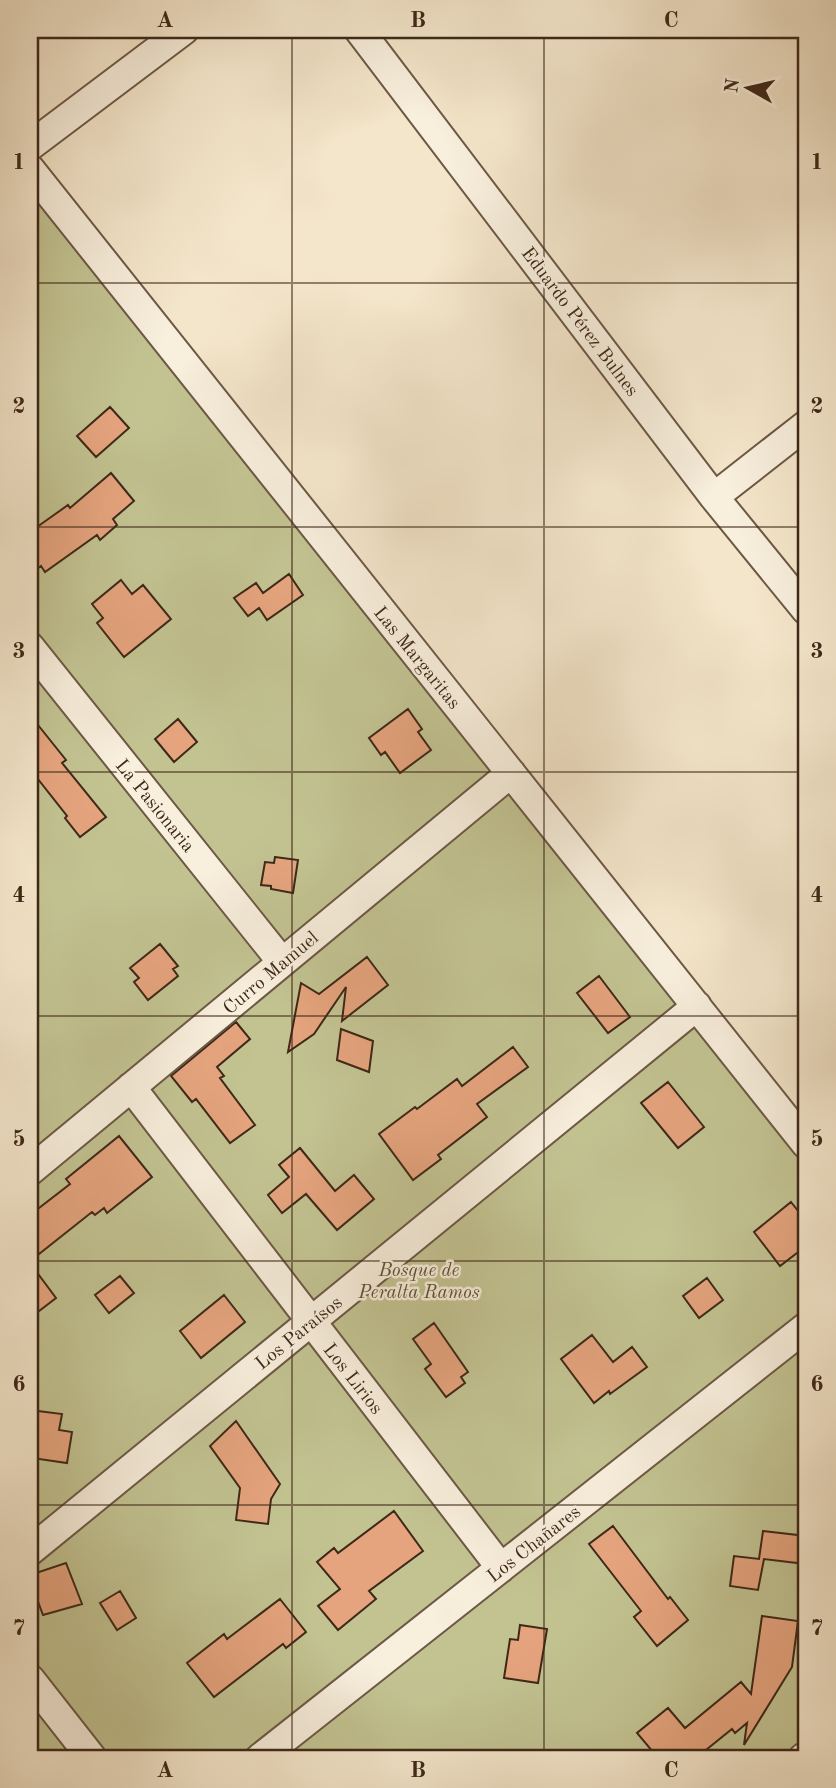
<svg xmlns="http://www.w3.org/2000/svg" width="836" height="1788" font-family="'Old Standard TT',serif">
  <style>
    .green { fill: #c3c392; stroke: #807655; stroke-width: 2 }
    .building { fill: #e5a47e; stroke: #3e2818; stroke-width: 2 }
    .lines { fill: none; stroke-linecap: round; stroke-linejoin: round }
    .minor-casing { stroke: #6c5845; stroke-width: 32 }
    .minor { stroke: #f8efdd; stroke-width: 28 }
    .grid { fill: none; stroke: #3e2818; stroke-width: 2; stroke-opacity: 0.55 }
    .labels { text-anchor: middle; stroke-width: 5; stroke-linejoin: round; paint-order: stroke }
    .street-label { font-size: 19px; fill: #3e2818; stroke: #f8efdd }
    .park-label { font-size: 19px; font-style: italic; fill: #5f4f36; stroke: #f8efdd }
    .neatline { fill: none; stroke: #3e2818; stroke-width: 2.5 }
    .grid-label { font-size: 23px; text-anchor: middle; font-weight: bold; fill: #3e2818 }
  </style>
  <rect width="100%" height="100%" fill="#f4e6cb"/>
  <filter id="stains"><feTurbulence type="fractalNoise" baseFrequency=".00286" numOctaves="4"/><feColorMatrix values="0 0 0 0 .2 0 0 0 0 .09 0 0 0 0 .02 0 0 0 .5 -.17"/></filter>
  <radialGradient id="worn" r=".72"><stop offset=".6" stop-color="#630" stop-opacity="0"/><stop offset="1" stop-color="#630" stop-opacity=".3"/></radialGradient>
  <!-- green -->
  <path class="green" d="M 30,169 L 806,1144 L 806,1758 L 30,1758 Z"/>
  <!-- building -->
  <path class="building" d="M 110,407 L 129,428 L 96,457 L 77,436 Z
    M 111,473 L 134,501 L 113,519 L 117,525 L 100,540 L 97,535 L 45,572 L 41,566 L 30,574 L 30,532 L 68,505 L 70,508 Z
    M 289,574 L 303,595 L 267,620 L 259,608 L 248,616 L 234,598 L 256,583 L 263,593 Z
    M 121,580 L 132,594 L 143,585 L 171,619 L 124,657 L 97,623 L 103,618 L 92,604 Z
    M 408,709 L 422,729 L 418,732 L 431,750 L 400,773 L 385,752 L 381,755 L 369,738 Z
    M 30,715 L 66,760 L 62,763 L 106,817 L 80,837 L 65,818 L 67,816 L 30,769 Z
    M 178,719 L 197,742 L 174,762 L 155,739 Z
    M 275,857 L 298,860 L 293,893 L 271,889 L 271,886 L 261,885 L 265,862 L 274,863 Z
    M 160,944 L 178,966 L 173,969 L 178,976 L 148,1000 L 134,982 L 139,978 L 130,968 Z
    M 367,957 L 388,985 L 342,1021 L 346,987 L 314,1034 L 288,1052 L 301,983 L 319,994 Z
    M 599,976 L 630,1017 L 608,1033 L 577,993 Z
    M 236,1022 L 250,1039 L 217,1067 L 224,1076 L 220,1078 L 255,1125 L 230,1143 L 196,1099 L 192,1102 L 171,1076 Z
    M 341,1029 L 373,1041 L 369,1072 L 337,1060 Z
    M 513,1047 L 528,1067 L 477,1104 L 487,1117 L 438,1155 L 441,1159 L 413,1180 L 379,1134 L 415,1107 L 417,1109 L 457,1079 L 462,1086 Z
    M 668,1082 L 704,1127 L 678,1148 L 641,1103 Z
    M 119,1136 L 152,1177 L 107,1213 L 104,1208 L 95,1215 L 92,1212 L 39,1254 L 30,1241 L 30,1215 L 70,1184 L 66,1179 Z
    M 300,1148 L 335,1191 L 354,1175 L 374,1199 L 337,1230 L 306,1194 L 282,1213 L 268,1195 L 289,1177 L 279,1165 Z
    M 791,1202 L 806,1221 L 806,1246 L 780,1266 L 754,1232 Z
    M 30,1263 L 56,1298 L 30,1318 Z
    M 120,1276 L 134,1293 L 109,1313 L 95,1295 Z
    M 707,1278 L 723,1300 L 699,1318 L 683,1296 Z
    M 224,1295 L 245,1322 L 201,1358 L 180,1331 Z
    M 434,1323 L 468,1372 L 461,1377 L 465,1383 L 446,1397 L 425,1369 L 431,1364 L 413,1339 Z
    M 592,1335 L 613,1362 L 632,1347 L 647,1367 L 610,1394 L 609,1391 L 594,1403 L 561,1359 Z
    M 38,1411 L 62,1414 L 59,1430 L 72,1432 L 67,1463 L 32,1458 Z
    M 236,1421 L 280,1484 L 271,1499 L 268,1524 L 236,1520 L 240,1488 L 210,1446 Z
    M 394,1511 L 423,1551 L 369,1591 L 376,1599 L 338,1630 L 318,1606 L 340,1589 L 317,1562 L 334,1548 L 338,1553 Z
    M 613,1526 L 668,1599 L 670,1597 L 688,1620 L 657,1646 L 634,1617 L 641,1611 L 589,1544 Z
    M 763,1531 L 806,1536 L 806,1564 L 764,1559 L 758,1590 L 730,1586 L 734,1556 L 759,1559 Z
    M 66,1563 L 82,1604 L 43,1615 L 30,1580 L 30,1575 Z
    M 120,1591 L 136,1618 L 117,1630 L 100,1603 Z
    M 280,1599 L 306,1632 L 286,1648 L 283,1644 L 214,1697 L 187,1663 L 224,1634 L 227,1639 Z
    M 762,1616 L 798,1621 L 792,1667 L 744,1745 L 747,1723 L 735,1733 L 732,1729 L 696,1758 L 658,1758 L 637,1733 L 668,1708 L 685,1728 L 741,1682 L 751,1694 Z
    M 520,1625 L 547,1629 L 538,1683 L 504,1678 L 510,1639 L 518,1640 Z"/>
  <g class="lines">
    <!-- minor casing -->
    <g class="minor-casing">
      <path id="minor" d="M 359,30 L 714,497 L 806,610
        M 30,146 L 184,30
        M 30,169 L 806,1144
        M 714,497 L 806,425
        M 30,647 L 282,962
        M 131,1087 L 501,1568
        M 30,1171 L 511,773
        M 30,1551 L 697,1006
        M 30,1679 L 92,1758
        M 260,1758 L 806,1327
        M 803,1758 L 806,1756"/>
    </g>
    <!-- minor -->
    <use href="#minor" class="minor"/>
  </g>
  <!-- grid -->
  <path class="grid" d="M 292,30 L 292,1758M 544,30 L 544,1758M 30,283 L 806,283M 30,527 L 806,527M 30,772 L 806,772M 30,1016 L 806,1016M 30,1261 L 806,1261M 30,1505 L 806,1505"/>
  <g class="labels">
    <!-- street labels -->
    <g class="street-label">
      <text transform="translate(581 321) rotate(53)" y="7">Eduardo Pérez Bulnes</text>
      <text transform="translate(418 657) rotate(51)" y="7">Las Margaritas</text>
      <text transform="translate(156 805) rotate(51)" y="7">La Pasionaria</text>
      <text transform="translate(270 972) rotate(-40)" y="7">Curro Mamuel</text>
      <text transform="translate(298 1332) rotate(-39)" y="7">Los Paraísos</text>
      <text transform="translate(354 1378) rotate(52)" y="7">Los Lirios</text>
      <text transform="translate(533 1543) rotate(-38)" y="7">Los Chañares</text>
    </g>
    <!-- park labels -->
    <g class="park-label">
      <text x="419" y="1276">Bosque de<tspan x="419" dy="22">Peralta Ramos</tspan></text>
    </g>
  </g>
  <!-- margin -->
  <rect width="836" height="1788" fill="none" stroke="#f4e6cb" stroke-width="77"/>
  <!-- north arrow -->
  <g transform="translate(748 88) rotate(278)" stroke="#f8efdd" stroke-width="5" paint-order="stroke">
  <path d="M0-5L12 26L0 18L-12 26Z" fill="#3e2818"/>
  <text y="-10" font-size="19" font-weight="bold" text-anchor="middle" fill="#3e2818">N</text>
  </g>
  <rect x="38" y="38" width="760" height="1712" class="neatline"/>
  <g class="grid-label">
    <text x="165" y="27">A</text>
    <text x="418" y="27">B</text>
    <text x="671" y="27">C</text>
    <text x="19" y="169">1</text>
    <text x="817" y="169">1</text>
    <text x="19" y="413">2</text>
    <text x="817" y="413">2</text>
    <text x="19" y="658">3</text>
    <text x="817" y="658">3</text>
    <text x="19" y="902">4</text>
    <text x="817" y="902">4</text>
    <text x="19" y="1146">5</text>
    <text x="817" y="1146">5</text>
    <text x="19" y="1391">6</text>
    <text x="817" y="1391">6</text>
    <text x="19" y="1635">7</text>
    <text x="817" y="1635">7</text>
    <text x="165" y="1777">A</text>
    <text x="418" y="1777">B</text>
    <text x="671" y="1777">C</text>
  </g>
  <rect width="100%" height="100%" filter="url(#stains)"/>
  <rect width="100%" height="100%" fill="url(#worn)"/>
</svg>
